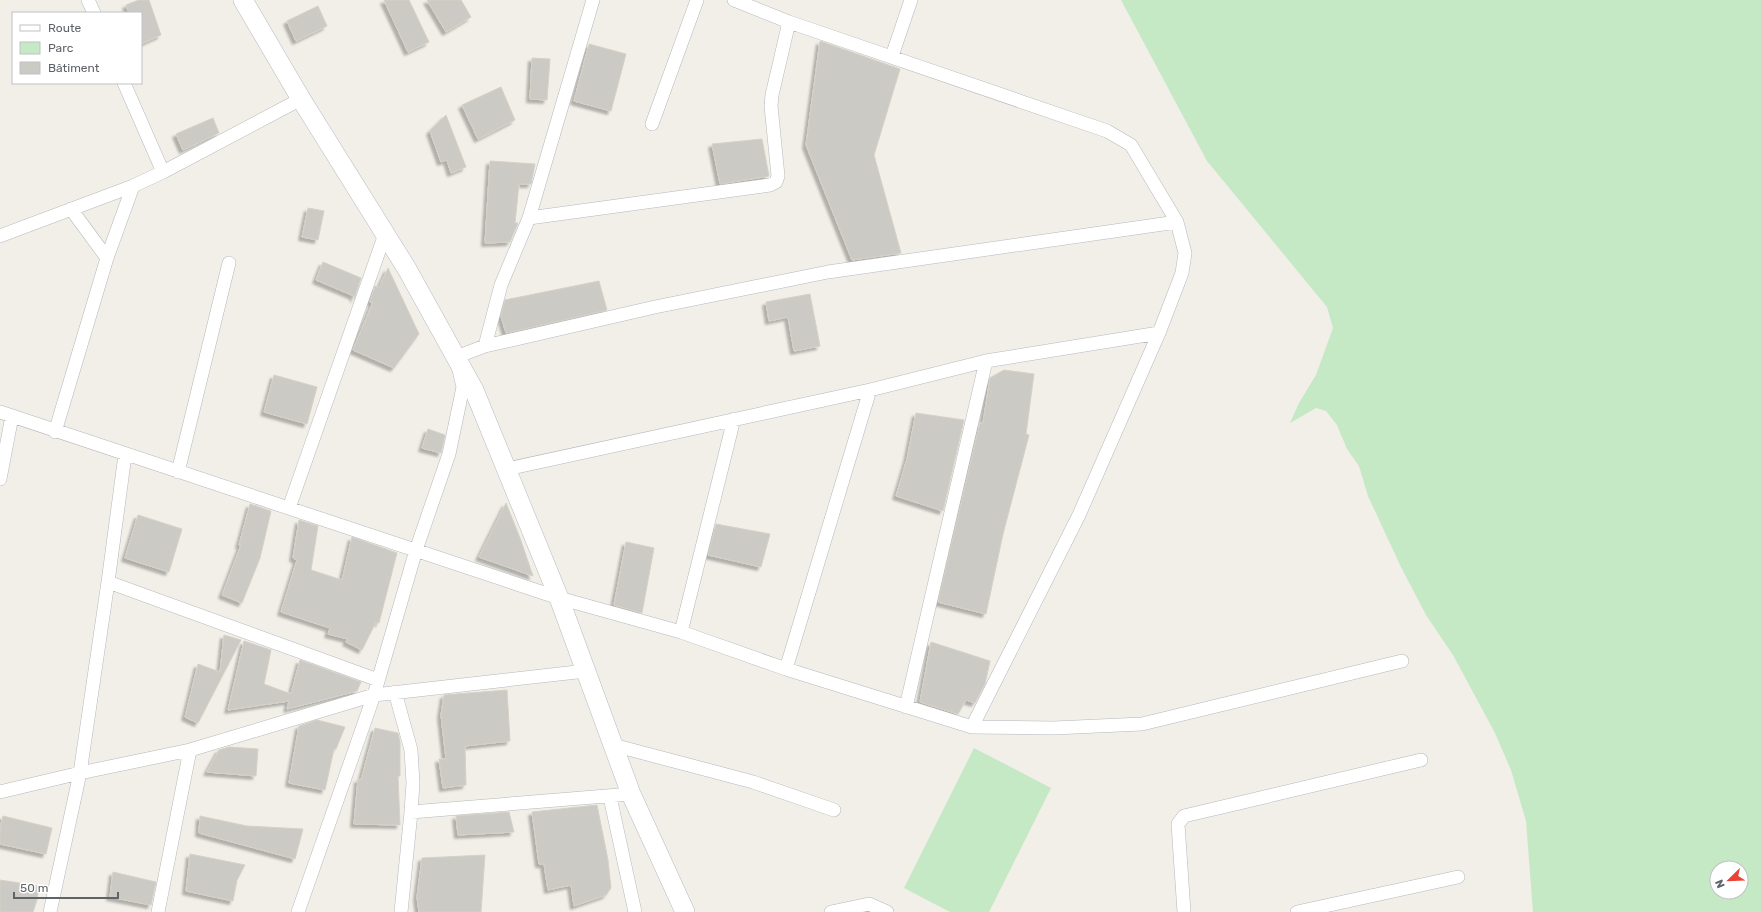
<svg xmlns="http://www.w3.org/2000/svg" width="1761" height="912" font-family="Rubik,sans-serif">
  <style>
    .green { fill: #c5e8c5; fill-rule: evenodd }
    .building { fill: #cccac5; stroke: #d6d1c6; filter: url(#shadow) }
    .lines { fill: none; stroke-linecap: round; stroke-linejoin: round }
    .street-casing { stroke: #b5b8bc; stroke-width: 14 }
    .secondary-casing { stroke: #b6babf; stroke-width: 20 }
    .street { stroke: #fff; stroke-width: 13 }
    .secondary { stroke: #fff; stroke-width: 19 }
  </style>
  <defs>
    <filter id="shadow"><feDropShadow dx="-3.5" dy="3.5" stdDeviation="1" flood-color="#0004"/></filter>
  </defs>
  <rect width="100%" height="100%" fill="#f1efe8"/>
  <!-- green -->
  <path class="green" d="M 1121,0 L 1761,0 L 1761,912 L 1533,912 L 1526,821 L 1511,770 L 1495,733 L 1453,655 L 1426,615 L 1401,567 L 1368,496 L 1359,466 L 1347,449 L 1337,425 L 1326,411 L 1316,408 L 1290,423 L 1299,403 L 1316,375 L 1333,328 L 1327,307 L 1207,161 ZM 1717,868 L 1741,868 L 1741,892 L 1717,892 Z
    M 974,748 L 1051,788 L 989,912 L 950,912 L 904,888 Z"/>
  <!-- building -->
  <path class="building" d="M 139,0 L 149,0 L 161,35 L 141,44 L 141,13 L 129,13 L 126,5 Z
    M 384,0 L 409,0 L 429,42 L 408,52 Z
    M 427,0 L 461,0 L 471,17 L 446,32 Z
    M 318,6 L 327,26 L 296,41 L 287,21 Z
    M 820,41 L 900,69 L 874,155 L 901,253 L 852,260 L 806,145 Z
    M 589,44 L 626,54 L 611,111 L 574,101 Z
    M 532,58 L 550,59 L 547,100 L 530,99 Z
    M 501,87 L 515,120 L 478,139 L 462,105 Z
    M 446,115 L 466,167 L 451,173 L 447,160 L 441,162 L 430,131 Z
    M 213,118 L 219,133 L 183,150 L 176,134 Z
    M 762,139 L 769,176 L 720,184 L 712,144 Z
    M 490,161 L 535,164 L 531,184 L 519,184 L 515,223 L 518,223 L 510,242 L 485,243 Z
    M 308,208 L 324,211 L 318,240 L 302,237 Z
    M 323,262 L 361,278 L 354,299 L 354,296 L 316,280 Z
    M 388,268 L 419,334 L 394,368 L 353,350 L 373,302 L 370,302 L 375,286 L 379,288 Z
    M 599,281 L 607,310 L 506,333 L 501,316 L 505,300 Z
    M 810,294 L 820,346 L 794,351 L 788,317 L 769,321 L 766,302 Z
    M 1004,370 L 1034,374 L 1026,434 L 1029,435 L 1003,534 L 986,614 L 938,602 L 980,423 L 983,423 L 990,378 Z
    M 274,375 L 317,387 L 307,424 L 264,412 Z
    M 916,413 L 964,420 L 943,511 L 896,496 L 907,459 Z
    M 428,429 L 445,435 L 441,453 L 422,448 Z
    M 506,503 L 520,538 L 533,576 L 479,557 Z
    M 250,504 L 271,511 L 260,558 L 242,603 L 222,595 L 241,545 L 239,545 Z
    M 138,515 L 182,529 L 169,572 L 125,558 Z
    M 299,520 L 318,526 L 311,570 L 342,580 L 352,537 L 397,553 L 379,623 L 376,622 L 362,650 L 346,642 L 348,639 L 328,634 L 330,628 L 281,612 L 297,560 L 293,558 Z
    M 716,524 L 770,534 L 761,567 L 708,555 Z
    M 626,542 L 654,548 L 642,613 L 614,605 Z
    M 224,635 L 241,640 L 198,723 L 185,717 L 198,664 L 220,672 Z
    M 244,641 L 271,650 L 264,684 L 291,694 L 300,660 L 361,682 L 357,691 L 287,709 L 289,701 L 228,710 Z
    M 931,642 L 990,661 L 985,684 L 975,703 L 966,700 L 958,714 L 920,702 Z
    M 507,690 L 510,741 L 465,746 L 466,785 L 443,788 L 439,759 L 446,759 L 441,715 L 444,695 Z
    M 317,720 L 345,727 L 336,749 L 334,749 L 325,790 L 289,783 L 299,726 Z
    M 375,728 L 398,733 L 400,742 L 400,776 L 398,776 L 400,825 L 354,824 L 358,779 L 361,780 Z
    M 229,747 L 258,749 L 256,776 L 207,772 L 219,750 Z
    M 597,805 L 608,860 L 611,888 L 606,895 L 574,906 L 571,885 L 548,890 L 544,864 L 539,864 L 532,812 Z
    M 509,812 L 514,832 L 458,835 L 456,816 Z
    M 3,816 L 52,828 L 46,854 L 0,844 L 0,828 Z
    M 200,816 L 247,826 L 303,829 L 295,859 L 199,833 Z
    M 190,854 L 245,865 L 237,880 L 233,901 L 186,891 Z
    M 485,855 L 481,912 L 419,912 L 417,897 L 422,858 Z
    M 113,872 L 156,882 L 151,905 L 110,897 Z
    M 0,880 L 39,886 L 37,900 L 33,912 L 0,912 Z"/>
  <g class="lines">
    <!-- street casing -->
    <g class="street-casing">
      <path id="street" d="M 88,0 L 94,13
        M 734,0 L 789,22 L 1107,131 L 1131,145 L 1177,222 L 1185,253 L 1182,273 L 1159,333 L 1079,515 L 972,727
        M 892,56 L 911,0
        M 124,83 L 163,172
        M 652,124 L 697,0
        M 71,209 L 107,258
        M 529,218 L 770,185 L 776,182 L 778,176 L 771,106 L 772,95 L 789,22
        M 0,236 L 133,186 L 163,172 L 301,99
        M 485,346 L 501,285 L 529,218 L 593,0
        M 0,412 L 559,598 L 681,632 L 786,669 L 972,727 L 1054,728 L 1142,724 L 1402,661
        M 55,432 L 107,258 L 133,186
        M 125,455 L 108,582 L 378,680
        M 507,469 L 870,390 L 986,361 L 1159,333
        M 178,472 L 229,263
        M 0,479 L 12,416
        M 289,508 L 385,234
        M 108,582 L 80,773 L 190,750
        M 681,632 L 734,419
        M 786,669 L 870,390
        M 586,671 L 374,695 L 416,550 L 449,454 L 463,387 L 456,357 L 485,346 L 655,307 L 828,272 L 1177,222
        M 395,692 L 411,750 L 413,783 L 411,812 L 631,794
        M 906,707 L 986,361
        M 613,745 L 753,782 L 834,810
        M 0,792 L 80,773 L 50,912
        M 610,797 L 635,912
        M 158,912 L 190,750 L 374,695 L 298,912
        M 401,912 L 411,812
        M 831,912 L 869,904 L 887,912
        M 1184,912 L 1178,824 L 1184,816 L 1421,760
        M 1297,912 L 1458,877"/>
    </g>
    <!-- secondary casing -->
    <g class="secondary-casing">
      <path id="secondary" d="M 243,0 L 301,99 L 407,269 L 474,390 L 559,598 L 631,794 L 685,912"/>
    </g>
    <!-- street -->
    <use href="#street" class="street"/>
    <!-- secondary -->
    <use href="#secondary" class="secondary"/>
  </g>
  <!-- legend -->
  <rect x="12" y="12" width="130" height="72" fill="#ffffff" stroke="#bfc1c3"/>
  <rect x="20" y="25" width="20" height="6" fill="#ffffff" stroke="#bfc1c3"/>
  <text x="48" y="32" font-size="12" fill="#5f6368">Route</text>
  <rect x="20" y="42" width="20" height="12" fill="#c5e8c5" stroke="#bfc1c3"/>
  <text x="48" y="52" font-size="12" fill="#5f6368">Parc</text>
  <rect x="20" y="62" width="20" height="12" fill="#cccac5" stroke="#bfc1c3"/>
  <text x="48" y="72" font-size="12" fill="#5f6368">Bâtiment</text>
  <!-- north arrow -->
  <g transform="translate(1729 880) rotate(247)"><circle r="19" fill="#ffffff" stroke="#bfc1c3"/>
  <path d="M0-3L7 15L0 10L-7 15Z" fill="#ea4335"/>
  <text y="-6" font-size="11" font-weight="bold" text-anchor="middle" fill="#5f6368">N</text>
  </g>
  <!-- scale -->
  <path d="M14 892v6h104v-6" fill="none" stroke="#5f6368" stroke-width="2"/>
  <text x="20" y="892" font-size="12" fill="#5f6368" stroke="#ffffff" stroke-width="3" paint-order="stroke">50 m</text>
</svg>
